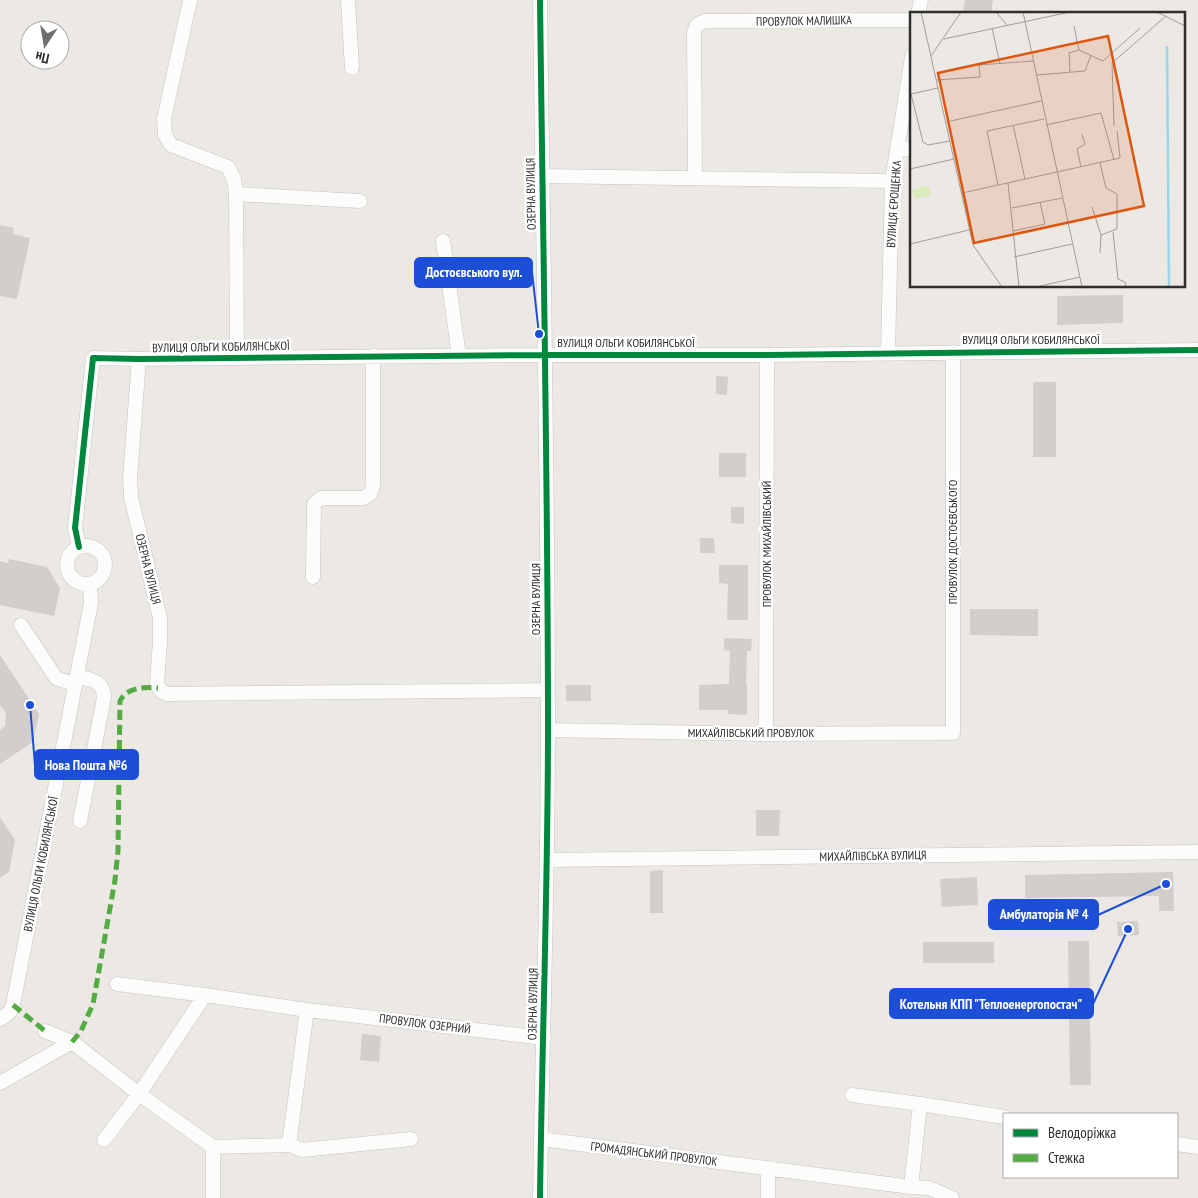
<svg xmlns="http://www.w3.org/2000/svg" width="1198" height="1198" font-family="'PT Sans Narrow',sans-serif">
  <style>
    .building { fill: #d1cecb }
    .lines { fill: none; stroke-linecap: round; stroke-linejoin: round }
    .minor-casing { stroke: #c5c4c5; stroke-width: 15 }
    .minor { stroke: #fcfcfb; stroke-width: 14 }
    .quiet { stroke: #54ab44; stroke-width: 5; stroke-dasharray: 10 5; stroke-linecap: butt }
    .cycleway-casing { stroke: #fff; stroke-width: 9 }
    .cycleway { stroke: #00873e; stroke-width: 6 }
    .labels { text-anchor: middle; stroke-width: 5; stroke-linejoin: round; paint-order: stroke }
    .street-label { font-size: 12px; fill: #2e2e2e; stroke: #fff }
    .inset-river { fill: none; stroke: #99d6ec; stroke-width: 2.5 }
    .inset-road { fill: none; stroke: #a09e9b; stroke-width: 1 }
    .view { fill: #df570e; fill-opacity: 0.15; stroke: #df570e; stroke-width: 2.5 }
    .inset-edge { fill: none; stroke: #2e2e2e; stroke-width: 2.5 }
    .leader { fill: none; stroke: #1d4ed8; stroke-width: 2 }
    .callout-dot { fill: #1d4ed8; stroke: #fff; stroke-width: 2 }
    .callout { fill: #1d4ed8; stroke: #1d4ed8; stroke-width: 2 }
    .callout-label { font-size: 14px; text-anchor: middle; font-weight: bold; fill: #fff }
  </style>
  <rect width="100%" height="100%" fill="#ece8e4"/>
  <!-- building -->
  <path class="building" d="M 965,0 L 993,0 L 991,14 L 963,14 Z
    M 0,225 L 14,228 L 13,234 L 30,238 L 17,299 L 0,296 Z
    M 1123,295 L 1123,323 L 1057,325 L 1057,296 Z
    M 716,376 L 728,377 L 727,395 L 716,394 Z
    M 1033,382 L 1056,382 L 1056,457 L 1033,457 Z
    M 719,453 L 746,453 L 746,477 L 719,477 Z
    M 731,507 L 744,507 L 744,524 L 731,523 Z
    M 700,538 L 714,538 L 715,553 L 700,553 Z
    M 9,559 L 47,567 L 60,588 L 54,616 L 0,605 L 0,561 L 8,563 Z
    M 719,565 L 748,565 L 748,620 L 727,620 L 728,584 L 719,583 Z
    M 970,609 L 1038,609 L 1038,636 L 970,635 Z
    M 724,638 L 752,639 L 751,651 L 747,651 L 746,685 L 747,685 L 747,715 L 728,714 L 728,710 L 699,710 L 699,685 L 729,684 L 730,651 L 724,650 Z
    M 0,655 L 39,714 L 33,742 L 0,764 L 0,730 L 5,726 L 6,713 L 0,705 Z
    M 566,685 L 591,685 L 591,701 L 566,701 Z
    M 756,810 L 780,810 L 779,836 L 756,836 Z
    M 0,817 L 15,840 L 9,872 L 0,878 Z
    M 663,870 L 663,913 L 650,913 L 650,871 Z
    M 1173,872 L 1174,911 L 1159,911 L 1159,896 L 1025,898 L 1025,875 Z
    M 977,877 L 978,905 L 942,907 L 940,879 Z
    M 1138,921 L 1139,935 L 1118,936 L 1117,922 Z
    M 1068,941 L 1089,941 L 1091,1085 L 1070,1085 Z
    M 923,942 L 994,942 L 994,963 L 923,963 Z
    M 362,1034 L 381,1036 L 379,1062 L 360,1060 Z"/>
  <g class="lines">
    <!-- minor casing -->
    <g class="minor-casing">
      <path id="minor" d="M 190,0 L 164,119 L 165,135 L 171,145 L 228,167 L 234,179 L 236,194 L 237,357
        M 348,0 L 352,68
        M 540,0 C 543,243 548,486 548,728 C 548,885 542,1041 540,1198
        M 918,14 L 921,0
        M 898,147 L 912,150
        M 542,176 L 892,181
        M 695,178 L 694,33 L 697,25 L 705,21 L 912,20
        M 236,194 L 360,201
        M 443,241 L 459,356
        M 888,352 L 892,181 L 912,57
        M 139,359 L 130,478 L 131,497 L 160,618 L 160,641 L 157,684 L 161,691 L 168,694 L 548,690
        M67 565a19 19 0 1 1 38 0a19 19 0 1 1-38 0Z
        M 79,547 L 75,528 L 93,358 L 139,359 L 545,355 L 767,355 L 1198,350
        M 313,577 L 314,504 L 321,498 L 364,498 L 370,494 L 373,486 L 373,356
        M 21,625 L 56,678 L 61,680 L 76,684
        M 77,676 C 91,680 104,680 104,698 L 80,821
        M 548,730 L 766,734 L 953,733 L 953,352
        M 766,734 L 767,355
        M 547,860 L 1198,852
        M 117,984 L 205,995
        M 0,1019 L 10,1012 L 13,1005 L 91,603 L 90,585
        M 45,1031 L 72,1042 L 139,1094 L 213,1147 L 289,1145 L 302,1150 L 411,1139
        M 0,1083 L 72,1042
        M 852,1095 L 920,1104
        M 541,1139 L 911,1187 L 920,1104 L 1004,1117
        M 104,1140 L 139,1094 L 205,995 L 307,1010 L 544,1038
        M 1177,1144 L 1198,1147
        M 289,1145 L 307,1010
        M 768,1168 L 768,1198
        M 911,1187 L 929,1188 L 952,1198
        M 213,1198 L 213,1147"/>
    </g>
    <!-- minor -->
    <use href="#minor" class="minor"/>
    <!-- quiet -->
    <path class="quiet" d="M 13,1005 L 45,1031
      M 72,1042 L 81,1031 L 93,1004 L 115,880 L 118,851 L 120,701 C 127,687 144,687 158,688"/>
    <!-- cycleway casing -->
    <g class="cycleway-casing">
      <path id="cycleway" d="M 540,0 C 543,243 548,486 548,728 C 548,885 542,1041 540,1198
        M 79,547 L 75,528 L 93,358 L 139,359 L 545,355 L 767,355 L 1198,350"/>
    </g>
    <!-- cycleway -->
    <use href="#cycleway" class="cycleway"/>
  </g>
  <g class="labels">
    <!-- street labels -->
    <g class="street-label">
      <text transform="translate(804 21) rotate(-1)" y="4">ПРОВУЛОК МАЛИШКА</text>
      <text transform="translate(531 194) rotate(-91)" y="4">ОЗЕРНА ВУЛИЦЯ</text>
      <text transform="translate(894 204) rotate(-86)" y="4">ВУЛИЦЯ ЄРОЩЕНКА</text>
      <text x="1031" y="344">ВУЛИЦЯ ОЛЬГИ КОБИЛЯНСЬКОЇ</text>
      <text x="626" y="347">ВУЛИЦЯ ОЛЬГИ КОБИЛЯНСЬКОЇ</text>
      <text transform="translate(221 347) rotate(-1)" y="4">ВУЛИЦЯ ОЛЬГИ КОБИЛЯНСЬКОЇ</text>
      <text transform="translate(953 542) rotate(-90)" y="4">ПРОВУЛОК ДОСТОЄВСЬКОГО</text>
      <text transform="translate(767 544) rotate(-90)" y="4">ПРОВУЛОК МИХАЙЛІВСЬКИЙ</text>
      <text transform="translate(148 569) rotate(76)" y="4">ОЗЕРНА ВУЛИЦЯ</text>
      <text transform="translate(536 599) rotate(-90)" y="4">ОЗЕРНА ВУЛИЦЯ</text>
      <text x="751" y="737">МИХАЙЛІВСЬКИЙ ПРОВУЛОК</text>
      <text transform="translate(873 856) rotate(-1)" y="4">МИХАЙЛІВСЬКА ВУЛИЦЯ</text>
      <text transform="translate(41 864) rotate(-79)" y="4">ВУЛИЦЯ ОЛЬГИ КОБИЛЯНСЬКОЇ</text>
      <text transform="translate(533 1004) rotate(-89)" y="4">ОЗЕРНА ВУЛИЦЯ</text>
      <text transform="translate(425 1024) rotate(7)" y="4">ПРОВУЛОК ОЗЕРНИЙ</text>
      <text transform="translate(654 1154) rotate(7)" y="4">ГРОМАДЯНСЬКИЙ ПРОВУЛОК</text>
    </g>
  </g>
  <!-- overview -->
  <g transform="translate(910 12)">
    <rect width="275" height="275" fill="#ece8e4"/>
    <path d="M 18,174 L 21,183 L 5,187 L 2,178 Z" fill="#d9eabb"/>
    <path class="inset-river" d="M 257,34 L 259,275"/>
    <path class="inset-road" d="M 11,0 L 63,233 L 92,275M 86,0 L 97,13M 113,0 L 172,275M 247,0 L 275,14M 164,14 L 169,38M 82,16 L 90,52M 34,27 L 160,0M 21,44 L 51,0M 160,60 L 159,41 L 169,38 L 193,49 L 230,16M 127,63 L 175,59 L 181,43M 26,68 L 70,65 L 69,53 L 123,49M 1,82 L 13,130 L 18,133 L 40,129M 1,82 L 28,76M 36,110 L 131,89M 103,113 L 115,167M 136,113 L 191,101 L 204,148M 204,114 L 202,51 L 256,4M 190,151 L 196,176 L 207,182 L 207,217 L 191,223M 171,155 L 167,137 L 175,132 L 172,122M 0,157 L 44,147M 98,171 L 109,275M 88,173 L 77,119 L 134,107M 52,181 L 210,146 L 207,119M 182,195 L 191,223 L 190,241M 102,196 L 152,186M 103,219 L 135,212 L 130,190M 203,220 L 208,267 L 215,270 L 216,275M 0,232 L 59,218M 104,245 L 162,232M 126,275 L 170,265"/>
    <path class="view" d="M 198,24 L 234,194 L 64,231 L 28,61 Z"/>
    <rect width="275" height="275" class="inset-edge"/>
  </g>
  <!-- callouts -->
  <path class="leader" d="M539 334L532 272M30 705L35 765M1166 884L1098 915M1128 929L1093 1004"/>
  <g class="callout-dot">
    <circle cx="539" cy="334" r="5"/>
    <circle cx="30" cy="705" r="5"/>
    <circle cx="1166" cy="884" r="5"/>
    <circle cx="1128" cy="929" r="5"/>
  </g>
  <g class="callout">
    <rect x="415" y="258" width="117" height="29" rx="5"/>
    <rect x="35" y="750" width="103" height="29" rx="5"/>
    <rect x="989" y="900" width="109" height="29" rx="5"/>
    <rect x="890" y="989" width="203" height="29" rx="5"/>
  </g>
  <g class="callout-label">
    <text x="474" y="277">Достоєвського вул.</text>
    <text x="86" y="770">Нова Пошта №6</text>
    <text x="1044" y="919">Амбулаторія № 4</text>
    <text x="991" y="1009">Котельня КПП "Теплоенергопостач"</text>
  </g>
  <!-- legend -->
  <rect x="1003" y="1113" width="175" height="65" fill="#ffffff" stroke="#ababab"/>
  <rect x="1013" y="1129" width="25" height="8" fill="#00873e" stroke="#ababab"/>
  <text x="1048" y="1138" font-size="15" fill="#2e2e2e">Велодоріжка</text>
  <rect x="1013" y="1154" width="25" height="8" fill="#54ab44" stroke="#ababab"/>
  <text x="1048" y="1163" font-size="15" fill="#2e2e2e">Стежка</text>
  <!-- north arrow -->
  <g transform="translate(45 45) rotate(192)"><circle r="24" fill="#ffffff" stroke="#ababab"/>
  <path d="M0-4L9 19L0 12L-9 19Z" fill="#706f6e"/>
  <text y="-8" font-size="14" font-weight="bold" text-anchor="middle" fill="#2e2e2e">Пн</text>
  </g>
</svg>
